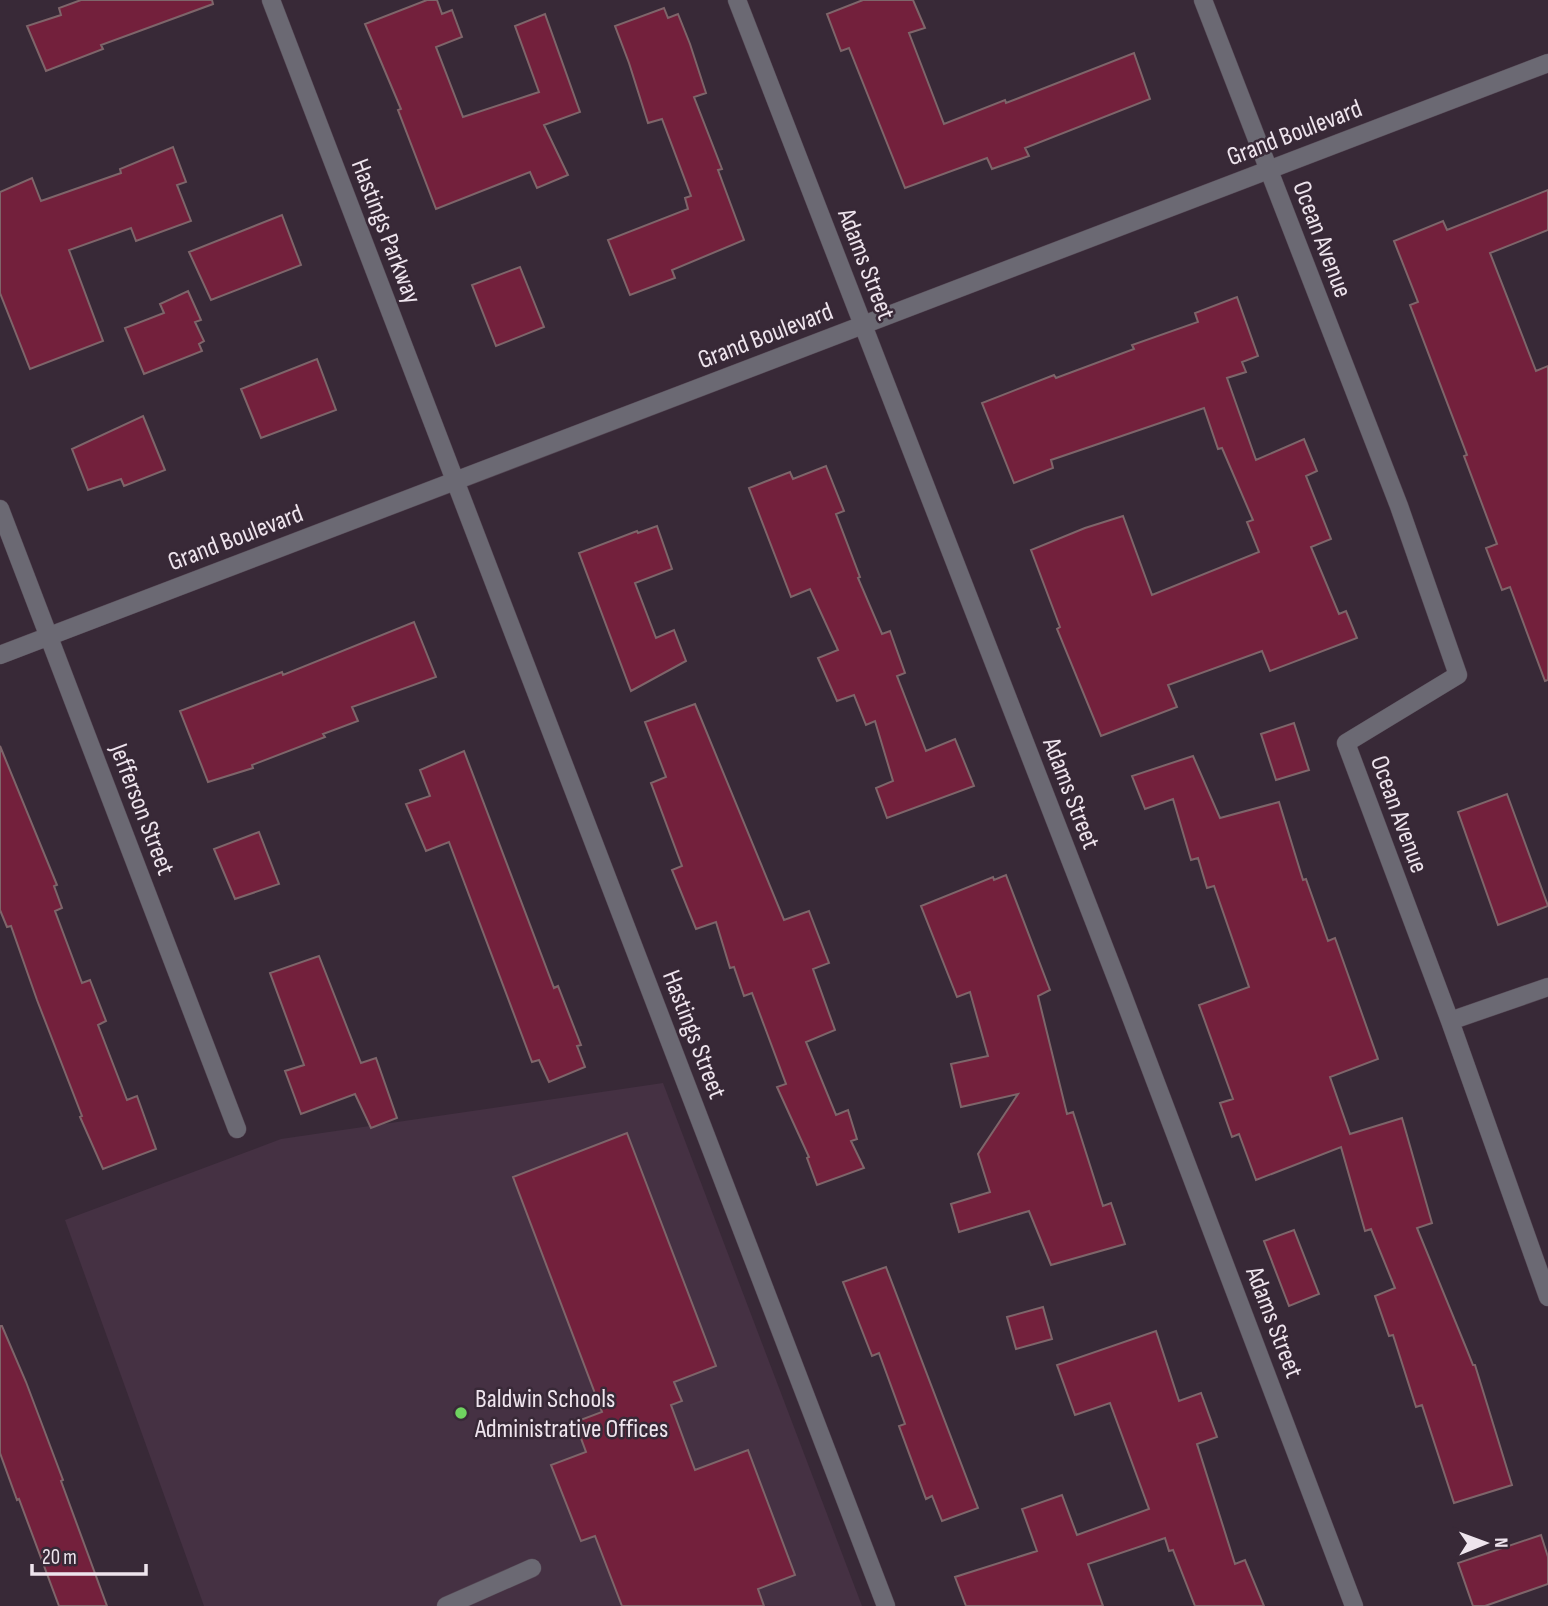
<svg xmlns="http://www.w3.org/2000/svg" width="1548" height="1606" font-family="'Sofia Sans Condensed',sans-serif">
  <style>
    .built { fill: #453143 }
    .building { fill: #73203c; stroke: #7e656a; stroke-width: 2 }
    .lines { fill: none; stroke-linecap: round; stroke-linejoin: round }
    .service-casing { stroke: #554754; stroke-width: 19 }
    .minor-casing { stroke: #554754; stroke-width: 19 }
    .service { stroke: #6b6973; stroke-width: 18 }
    .minor { stroke: #6b6973; stroke-width: 18 }
    .poi-dot { fill: #6fd360; stroke: #382937; stroke-width: 2.5 }
    .labels { text-anchor: middle; stroke-width: 5; stroke-linejoin: round; paint-order: stroke }
    .street-label { font-size: 26px; fill: #eee4ed; stroke: #382937 }
    .poi-label { font-size: 26px; fill: #eee4ed; stroke: #382937; text-anchor: start }
  </style>
  <rect width="100%" height="100%" fill="#382937"/>
  <!-- built -->
  <path class="built" d="M 663,1083 L 862,1606 L 204,1606 L 65,1220 L 281,1139 Z"/>
  <!-- building -->
  <path class="building" d="M 81,0 L 212,0 L 213,4 L 101,45 L 103,49 L 46,71 L 27,26 L 61,15 L 59,8 Z
    M 427,0 L 437,0 L 442,14 L 452,10 L 462,37 L 436,47 L 463,117 L 539,92 L 515,26 L 545,14 L 580,112 L 544,125 L 568,175 L 537,188 L 530,172 L 436,209 L 398,110 L 401,109 L 365,24 Z
    M 863,0 L 913,0 L 925,28 L 909,33 L 944,124 L 1005,100 L 1006,103 L 1134,53 L 1150,99 L 1025,148 L 1029,156 L 992,169 L 987,158 L 905,188 L 849,48 L 841,51 L 827,14 Z
    M 664,8 L 668,18 L 678,14 L 690,44 L 706,93 L 694,97 L 722,169 L 718,170 L 744,240 L 672,270 L 675,278 L 630,295 L 608,240 L 688,209 L 685,198 L 691,196 L 662,119 L 648,123 L 629,63 L 615,26 Z
    M 173,147 L 186,182 L 177,185 L 191,221 L 136,241 L 131,228 L 69,250 L 103,341 L 30,369 L 0,293 L 0,192 L 32,178 L 41,201 L 121,173 L 120,169 Z
    M 1548,190 L 1548,230 L 1490,253 L 1536,371 L 1548,366 L 1548,680 L 1545,681 L 1510,587 L 1502,590 L 1486,548 L 1497,544 L 1464,456 L 1467,455 L 1410,305 L 1418,302 L 1394,241 L 1443,221 L 1447,230 Z
    M 282,215 L 301,265 L 211,300 L 189,252 Z
    M 520,267 L 544,327 L 496,346 L 472,285 Z
    M 188,291 L 201,320 L 195,322 L 204,341 L 199,344 L 202,351 L 144,374 L 125,328 L 164,313 L 160,304 Z
    M 1237,297 L 1258,356 L 1242,362 L 1246,372 L 1227,378 L 1256,460 L 1304,439 L 1317,471 L 1306,476 L 1331,539 L 1311,547 L 1339,614 L 1346,611 L 1357,638 L 1270,671 L 1262,651 L 1168,685 L 1177,707 L 1101,736 L 1057,629 L 1060,627 L 1031,550 L 1085,528 L 1123,516 L 1152,595 L 1259,552 L 1247,522 L 1253,520 L 1222,448 L 1218,449 L 1204,408 L 1051,460 L 1053,468 L 1014,483 L 982,403 L 1054,375 L 1056,378 L 1134,349 L 1132,345 L 1198,322 L 1195,313 Z
    M 317,359 L 336,410 L 261,438 L 241,389 Z
    M 143,416 L 165,470 L 124,486 L 121,479 L 88,490 L 72,449 Z
    M 826,466 L 844,511 L 836,514 L 860,577 L 858,578 L 882,634 L 890,631 L 905,673 L 897,676 L 926,751 L 955,739 L 974,786 L 887,818 L 876,788 L 893,781 L 875,721 L 866,725 L 854,695 L 837,701 L 818,658 L 838,650 L 810,589 L 791,597 L 749,488 L 790,472 L 793,479 Z
    M 657,526 L 672,569 L 635,583 L 656,638 L 674,630 L 686,661 L 631,691 L 579,553 L 637,531 L 638,533 Z
    M 414,622 L 436,677 L 352,707 L 358,721 L 323,734 L 325,737 L 252,765 L 253,768 L 208,782 L 180,711 L 282,672 L 283,675 Z
    M 695,704 L 784,920 L 809,911 L 829,963 L 813,969 L 835,1030 L 806,1042 L 836,1115 L 848,1110 L 857,1139 L 851,1141 L 864,1168 L 817,1185 L 807,1158 L 809,1157 L 777,1087 L 786,1084 L 752,993 L 744,996 L 734,967 L 730,968 L 716,922 L 696,929 L 672,870 L 682,866 L 651,783 L 666,777 L 645,722 Z
    M 1294,723 L 1309,770 L 1276,780 L 1261,734 Z
    M 0,746 L 57,885 L 54,886 L 62,908 L 55,911 L 82,983 L 90,980 L 106,1021 L 98,1025 L 127,1100 L 137,1096 L 156,1149 L 103,1169 L 80,1117 L 82,1116 L 37,1000 L 11,926 L 7,927 L 0,910 Z
    M 464,751 L 554,988 L 558,986 L 581,1045 L 577,1046 L 585,1067 L 549,1082 L 539,1060 L 532,1062 L 449,842 L 426,851 L 406,804 L 430,796 L 420,770 Z
    M 1193,756 L 1220,818 L 1279,802 L 1303,880 L 1306,879 L 1328,941 L 1335,938 L 1378,1059 L 1330,1077 L 1350,1134 L 1402,1118 L 1432,1223 L 1417,1228 L 1467,1350 L 1473,1365 L 1475,1365 L 1512,1485 L 1454,1503 L 1422,1405 L 1416,1407 L 1393,1335 L 1389,1336 L 1375,1296 L 1395,1288 L 1371,1229 L 1365,1231 L 1341,1147 L 1256,1180 L 1239,1134 L 1232,1137 L 1220,1103 L 1233,1099 L 1199,1005 L 1249,987 L 1214,886 L 1207,888 L 1198,858 L 1191,860 L 1173,799 L 1145,809 L 1132,776 Z
    M 1507,794 L 1548,906 L 1498,925 L 1458,812 Z
    M 259,832 L 279,884 L 235,899 L 214,849 Z
    M 1006,875 L 1050,990 L 1038,996 L 1067,1114 L 1073,1112 L 1103,1206 L 1111,1203 L 1125,1244 L 1051,1265 L 1029,1211 L 959,1232 L 951,1204 L 990,1192 L 978,1154 L 1018,1094 L 961,1107 L 951,1064 L 988,1056 L 970,992 L 957,997 L 921,906 L 993,877 L 994,880 Z
    M 319,956 L 361,1063 L 376,1058 L 397,1118 L 371,1128 L 355,1094 L 301,1114 L 285,1071 L 304,1065 L 270,973 Z
    M 627,1133 L 716,1366 L 674,1382 L 682,1401 L 671,1405 L 695,1470 L 748,1450 L 795,1575 L 758,1589 L 764,1606 L 622,1606 L 595,1536 L 581,1541 L 551,1465 L 586,1452 L 575,1422 L 602,1412 L 513,1177 Z
    M 1294,1230 L 1319,1294 L 1289,1306 L 1264,1241 Z
    M 886,1267 L 978,1508 L 942,1521 L 932,1496 L 926,1499 L 899,1426 L 905,1424 L 879,1353 L 872,1356 L 843,1282 Z
    M 1043,1307 L 1052,1339 L 1016,1349 L 1007,1317 Z
    M 0,1326 L 2,1326 L 26,1382 L 63,1480 L 61,1481 L 107,1606 L 59,1606 L 19,1499 L 17,1500 L 0,1453 Z
    M 1156,1331 L 1179,1401 L 1201,1393 L 1217,1437 L 1197,1444 L 1235,1564 L 1245,1560 L 1264,1606 L 1195,1606 L 1173,1550 L 1169,1551 L 1165,1538 L 1088,1564 L 1103,1606 L 966,1606 L 955,1577 L 1037,1551 L 1022,1509 L 1062,1495 L 1077,1535 L 1149,1509 L 1110,1403 L 1075,1415 L 1057,1365 Z
    M 1541,1535 L 1548,1557 L 1548,1584 L 1485,1606 L 1473,1606 L 1458,1563 Z"/>
  <g class="lines">
    <!-- service casing -->
    <g class="service-casing">
      <path id="service" d="M 446,1606 L 532,1568"/>
    </g>
    <!-- minor casing -->
    <g class="minor-casing">
      <path id="minor" d="M 271,0 L 886,1606
        M 737,0 L 1120,988 L 1354,1606
        M 1203,0 L 1399,506 L 1458,675 L 1346,743 L 1450,1021 L 1548,1297
        M 0,509 L 237,1129
        M 0,655 L 1548,63
        M 1450,1021 L 1548,987"/>
    </g>
    <!-- service -->
    <use href="#service" class="service"/>
    <!-- minor -->
    <use href="#minor" class="minor"/>
  </g>
  <!-- markers -->
  <circle class="poi-dot" cx="461" cy="1413" r="7"/>
  <g class="labels">
    <!-- street labels -->
    <g class="street-label">
      <text transform="translate(1294 132) rotate(-21)" y="9">Grand Boulevard</text>
      <text transform="translate(387 231) rotate(69)" y="9">Hastings Parkway</text>
      <text transform="translate(1323 239) rotate(69)" y="9">Ocean Avenue</text>
      <text transform="translate(867 264) rotate(69)" y="9">Adams Street</text>
      <text transform="translate(765 335) rotate(-21)" y="9">Grand Boulevard</text>
      <text transform="translate(235 537) rotate(-21)" y="9">Grand Boulevard</text>
      <text transform="translate(1072 793) rotate(69)" y="9">Adams Street</text>
      <text transform="translate(143 809) rotate(69)" y="9">Jefferson Street</text>
      <text transform="translate(1400 814) rotate(70)" y="9">Ocean Avenue</text>
      <text transform="translate(695 1034) rotate(69)" y="9">Hastings Street</text>
      <text transform="translate(1275 1322) rotate(69)" y="9">Adams Street</text>
    </g>
    <!-- poi labels -->
    <g class="poi-label">
      <text x="475" y="1407">Baldwin Schools<tspan x="475" dy="30">Administrative Offices</tspan></text>
    </g>
  </g>
  <!-- north arrow -->
  <g transform="translate(1485 1543) rotate(89)" stroke="#382937" stroke-width="5" paint-order="stroke">
  <path d="M0-5L12 26L0 18L-12 26Z" fill="#eee4ed"/>
  <text y="-10" font-size="19" font-weight="bold" text-anchor="middle" fill="#eee4ed">N</text>
  </g>
  <!-- scale -->
  <path d="M32 1564v10h114v-10" fill="none" stroke="#eee4ed" stroke-width="3.5"/>
  <text x="42" y="1564" font-size="21" fill="#eee4ed" stroke="#382937" stroke-width="5" paint-order="stroke">20 m</text>
</svg>
